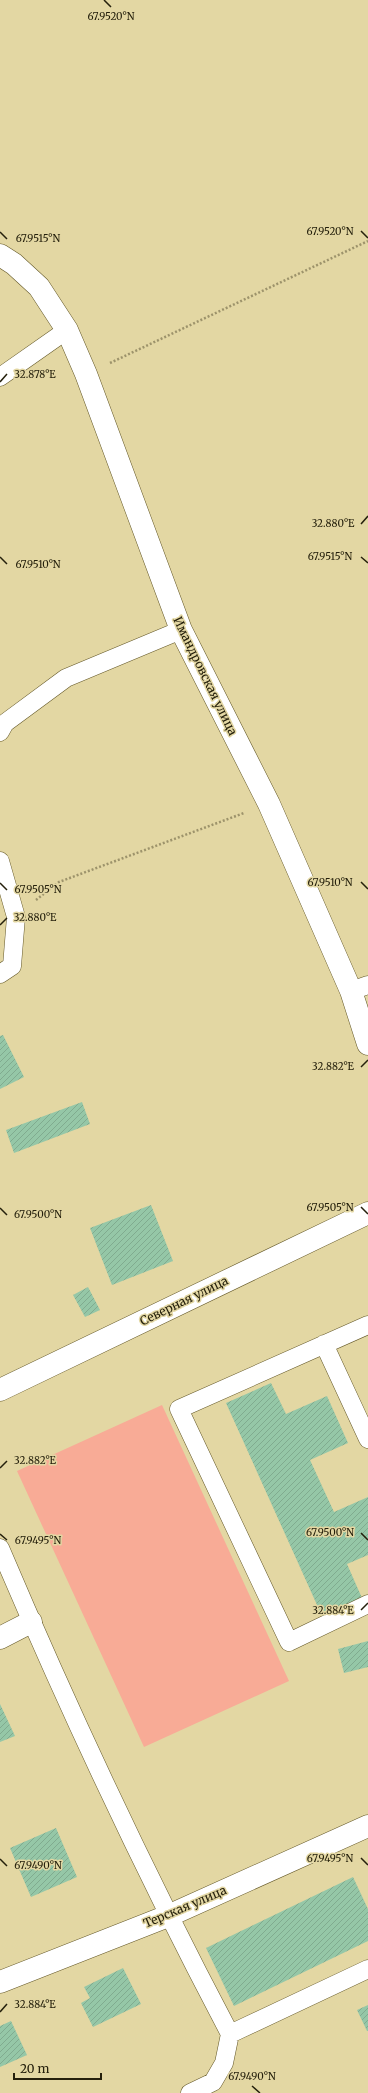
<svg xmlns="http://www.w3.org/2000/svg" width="368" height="2093" font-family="Merriweather,serif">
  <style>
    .grass { fill: #f8ab96 }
    .building { fill: url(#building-hatch) }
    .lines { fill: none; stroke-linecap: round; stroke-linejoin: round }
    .lane-casing { stroke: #645828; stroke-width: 19 }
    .street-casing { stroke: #645828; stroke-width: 23 }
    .path { stroke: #9d936b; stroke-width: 2.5; stroke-dasharray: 2 2; stroke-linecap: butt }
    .lane { stroke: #fff; stroke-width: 18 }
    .street { stroke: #fff; stroke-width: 22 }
    .ticks { fill: none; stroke: #25200c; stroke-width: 1.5 }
    .labels { text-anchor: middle; stroke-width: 3; stroke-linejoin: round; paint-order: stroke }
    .street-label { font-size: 12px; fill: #25200c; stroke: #e3d7a3 }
    .ticks-label { font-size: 10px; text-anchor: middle; fill: #25200c; stroke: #e3d7a3; stroke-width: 3; stroke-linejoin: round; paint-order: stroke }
  </style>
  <defs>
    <pattern id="building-hatch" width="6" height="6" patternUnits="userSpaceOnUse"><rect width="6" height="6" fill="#95c7a7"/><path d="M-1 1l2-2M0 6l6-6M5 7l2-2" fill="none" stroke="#80ab8f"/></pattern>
  </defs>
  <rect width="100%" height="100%" fill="#e3d7a3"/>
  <!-- grass -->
  <path class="grass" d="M 162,1405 L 289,1681 L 144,1747 L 17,1471 Z"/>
  <!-- building -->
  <path class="building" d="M 3,1035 L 24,1077 L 0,1089 L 0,1036 Z
    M 82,1102 L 90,1124 L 14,1153 L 6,1130 Z
    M 151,1205 L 173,1261 L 112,1285 L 90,1228 Z
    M 88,1287 L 100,1310 L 85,1317 L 73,1295 Z
    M 271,1383 L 286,1414 L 327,1396 L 348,1443 L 310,1460 L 334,1512 L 368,1497 L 368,1555 L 347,1564 L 362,1598 L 322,1616 L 226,1403 Z
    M 368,1641 L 368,1667 L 344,1673 L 338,1649 Z
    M 0,1704 L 15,1736 L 0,1742 Z
    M 56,1828 L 77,1877 L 31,1897 L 10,1848 Z
    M 353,1877 L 368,1909 L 368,1941 L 234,2006 L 206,1948 Z
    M 123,1968 L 141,2004 L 93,2027 L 81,2003 L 90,1998 L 84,1987 Z
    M 368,2005 L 368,2031 L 367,2031 L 357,2010 Z
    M 11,2021 L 27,2055 L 0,2067 L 0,2026 Z"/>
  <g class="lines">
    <!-- lane casing -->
    <g class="lane-casing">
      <path id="lane" d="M 0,377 L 67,330
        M 0,732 L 5,723 L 66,678 L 181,630
        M 0,861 L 16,917 L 12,966 L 0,974
        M 351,991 L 368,985
        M 368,1325 L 179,1409 L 289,1642 L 368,1604
        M 324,1344 L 368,1439
        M 0,1548 C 70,1713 146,1875 230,2034 L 368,1969
        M 190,2093 L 213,2082 L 224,2063 L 230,2034"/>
    </g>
    <!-- street casing -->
    <g class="street-casing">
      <path id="street" d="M 0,255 L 14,264 L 39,287 L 67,330 L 86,374 L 181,630 L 269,804 L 351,991 L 368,1044
        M 0,1390 L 368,1213
        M 0,1638 L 31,1622
        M 0,1982 L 168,1916 L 368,1826"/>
    </g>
    <!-- path -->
    <path class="path" d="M 110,363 L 368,241
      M 36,900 L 59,882 L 244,813"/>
    <!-- lane -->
    <use href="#lane" class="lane"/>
    <!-- street -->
    <use href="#street" class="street"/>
  </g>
  <!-- ticks -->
  <path class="ticks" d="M 104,0 L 111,7M 361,231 L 368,238M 0,232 L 7,239M 0,382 L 7,374M 361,524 L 368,516M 0,557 L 7,564M 361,557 L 368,563M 361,882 L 368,889M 0,883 L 7,890M 0,925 L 7,918M 361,1067 L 368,1060M 361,1207 L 368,1214M 0,1208 L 7,1215M 0,1468 L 7,1461M 361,1533 L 368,1540M 0,1534 L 7,1540M 361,1610 L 368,1603M 361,1858 L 368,1865M 0,1859 L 7,1866M 0,2012 L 7,2004M 252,2086 L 260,2093"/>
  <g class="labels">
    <!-- street labels -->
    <g class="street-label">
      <text transform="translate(205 676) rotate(64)" y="4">Имандровская улица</text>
      <text transform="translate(184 1301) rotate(-26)" y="4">Северная улица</text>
      <text transform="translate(185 1907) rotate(-23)" y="4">Терская улица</text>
    </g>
  </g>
  <g class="ticks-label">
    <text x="111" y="20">67.9520°N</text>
    <text x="330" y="235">67.9520°N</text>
    <text x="38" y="242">67.9515°N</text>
    <text x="35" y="378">32.878°E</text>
    <text x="333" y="527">32.880°E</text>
    <text x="330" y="560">67.9515°N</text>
    <text x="38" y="568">67.9510°N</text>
    <text x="330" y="886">67.9510°N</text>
    <text x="38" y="893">67.9505°N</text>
    <text x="35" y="921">32.880°E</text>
    <text x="333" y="1070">32.882°E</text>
    <text x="330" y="1211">67.9505°N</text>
    <text x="38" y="1218">67.9500°N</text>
    <text x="35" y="1464">32.882°E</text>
    <text x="330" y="1536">67.9500°N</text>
    <text x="38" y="1544">67.9495°N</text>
    <text x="333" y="1614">32.884°E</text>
    <text x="330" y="1862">67.9495°N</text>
    <text x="38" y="1869">67.9490°N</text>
    <text x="35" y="2008">32.884°E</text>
    <text x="252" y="2080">67.9490°N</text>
  </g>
  <!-- scale -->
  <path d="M14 2073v6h87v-6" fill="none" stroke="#25200c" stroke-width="2"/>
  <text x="20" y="2073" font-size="12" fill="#25200c" stroke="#e3d7a3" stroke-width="3" paint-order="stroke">20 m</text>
</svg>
